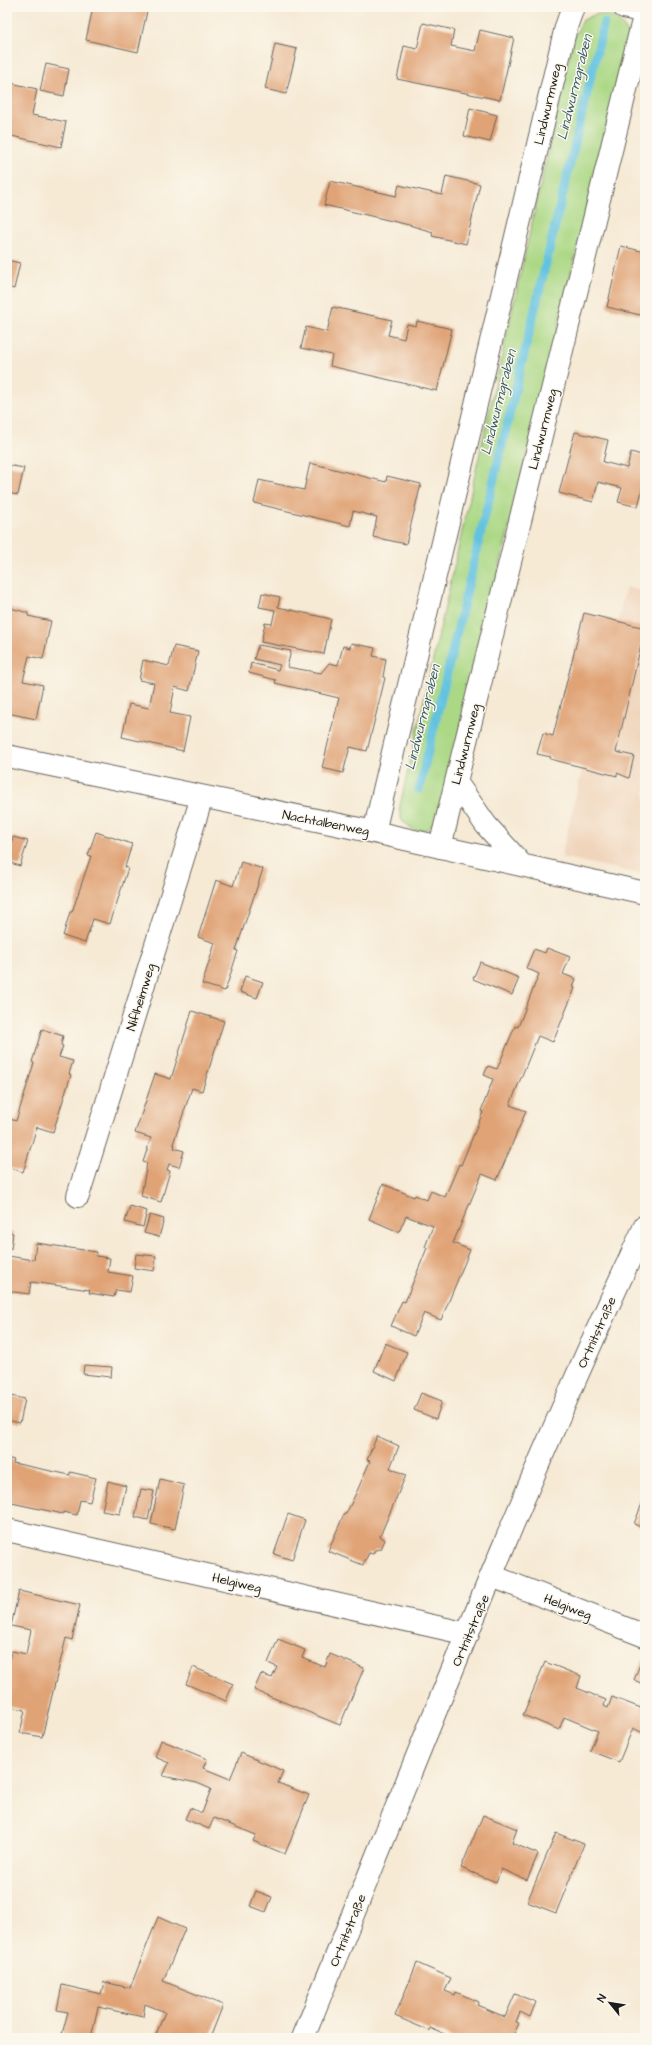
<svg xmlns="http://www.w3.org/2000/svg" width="652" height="2045" font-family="'Architects Daughter',sans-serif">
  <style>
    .built { fill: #f0d5bc }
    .green { fill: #abd885; stroke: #647a50 }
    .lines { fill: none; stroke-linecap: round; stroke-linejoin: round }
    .stream { stroke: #62c2e0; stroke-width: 9 }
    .building { fill: #e0a376 }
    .minor-casing { stroke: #68645d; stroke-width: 24 }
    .minor { stroke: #fff; stroke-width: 22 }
    .labels { text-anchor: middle; stroke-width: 3; stroke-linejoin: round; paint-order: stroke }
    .street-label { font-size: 13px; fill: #1c1c1c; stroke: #fbf7ec }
    .water-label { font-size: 14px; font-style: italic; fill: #385e6a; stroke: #fbf7ec }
  </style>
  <rect width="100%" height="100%" fill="#fbf7ec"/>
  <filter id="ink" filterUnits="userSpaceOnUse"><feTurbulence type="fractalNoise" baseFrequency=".025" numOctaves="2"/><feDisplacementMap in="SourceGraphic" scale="8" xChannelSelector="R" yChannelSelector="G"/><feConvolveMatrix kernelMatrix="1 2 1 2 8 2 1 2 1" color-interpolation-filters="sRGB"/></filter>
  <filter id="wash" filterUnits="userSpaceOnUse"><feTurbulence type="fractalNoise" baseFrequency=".012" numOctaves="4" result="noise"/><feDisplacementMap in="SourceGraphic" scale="16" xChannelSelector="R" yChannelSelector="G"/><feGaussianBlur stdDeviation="0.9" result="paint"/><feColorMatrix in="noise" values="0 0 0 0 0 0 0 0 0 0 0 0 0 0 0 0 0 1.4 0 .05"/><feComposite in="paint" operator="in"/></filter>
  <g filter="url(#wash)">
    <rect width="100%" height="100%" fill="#f6ead5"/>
    <!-- built -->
    <path class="built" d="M 626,587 L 645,592 L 645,875 L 561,857 Z"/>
    <!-- green -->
    <path class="green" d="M 596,14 C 614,15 619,19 629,34 L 439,817 L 428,829 L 416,831 L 402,821 L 399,810 L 574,37 L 583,20 Z"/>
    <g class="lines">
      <!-- stream -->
      <path class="stream" d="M 419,789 L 604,23"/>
    </g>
    <g id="blocks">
      <!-- building -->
      <path class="building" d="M 93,7 L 148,7 L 138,52 L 86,40 Z
        M 423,23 L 454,30 L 451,46 L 475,51 L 480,30 L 514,38 L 500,100 L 397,79 L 404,46 L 417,49 Z
        M 275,44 L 297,49 L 286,94 L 265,89 Z
        M 46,64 L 69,69 L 64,96 L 40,91 Z
        M 7,82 L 37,89 L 32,115 L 66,122 L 61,147 L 7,135 Z
        M 470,108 L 497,115 L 490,142 L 464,136 Z
        M 446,176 L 480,184 L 466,244 L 432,236 L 433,232 L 409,225 L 324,205 L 330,181 L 396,196 L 399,185 L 442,195 Z
        M 621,246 L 645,252 L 645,296 L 640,315 L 607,307 Z
        M 7,260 L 20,263 L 14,289 L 7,287 Z
        M 333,307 L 392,320 L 388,335 L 404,339 L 407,324 L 416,326 L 417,321 L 452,329 L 437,391 L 330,366 L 332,355 L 301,348 L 306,327 L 327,332 Z
        M 575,432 L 608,440 L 603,462 L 627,468 L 631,452 L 645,456 L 645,477 L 638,507 L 618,502 L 622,488 L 598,482 L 593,502 L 559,493 Z
        M 310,463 L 386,482 L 387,476 L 421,484 L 406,544 L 373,537 L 377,517 L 353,511 L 350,526 L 254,503 L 259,480 L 304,490 Z
        M 7,465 L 24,468 L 18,495 L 7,493 Z
        M 262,593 L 280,597 L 278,607 L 331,619 L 324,654 L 261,642 L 265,623 L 272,624 L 275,610 L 259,607 Z
        M 7,607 L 28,613 L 28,616 L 51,621 L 43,659 L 29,656 L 23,681 L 43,685 L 36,719 L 7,713 Z
        M 584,613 L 645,628 L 616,752 L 634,756 L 629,778 L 617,773 L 617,776 L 550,759 L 551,757 L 537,754 L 543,733 L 553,736 Z
        M 351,643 L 375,648 L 373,656 L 386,659 L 383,677 L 385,678 L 367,751 L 350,747 L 343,773 L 322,768 L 339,698 L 275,683 L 276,680 L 249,673 L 251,663 L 278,670 L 280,665 L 254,659 L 258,645 L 291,651 L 287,667 L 321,673 L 329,663 L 338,665 L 343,646 L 350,648 Z
        M 174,646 L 198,651 L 189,691 L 175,687 L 170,713 L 190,717 L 183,751 L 122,737 L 129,704 L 149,708 L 154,683 L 139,680 L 143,660 L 169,666 Z
        M 96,832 L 132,844 L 125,867 L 128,868 L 110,924 L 93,919 L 85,943 L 63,936 L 70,912 L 72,912 L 91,856 L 88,855 Z
        M 13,837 L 28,841 L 20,866 L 7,862 L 7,849 L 9,850 Z
        M 241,862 L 263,869 L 236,950 L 238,951 L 225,991 L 202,984 L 215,943 L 198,937 L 216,880 L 233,886 Z
        M 547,948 L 570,957 L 563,974 L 576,979 L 573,987 L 575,988 L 553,1042 L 538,1036 L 510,1105 L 526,1111 L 508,1154 L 497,1180 L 482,1174 L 453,1243 L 470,1250 L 441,1320 L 424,1313 L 414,1336 L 391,1326 L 402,1301 L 405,1302 L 427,1248 L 425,1247 L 433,1226 L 406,1216 L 399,1232 L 369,1219 L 383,1184 L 414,1197 L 415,1195 L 427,1200 L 431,1191 L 445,1197 L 459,1164 L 461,1165 L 483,1112 L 481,1111 L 493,1079 L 484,1075 L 488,1066 L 497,1069 L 515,1026 L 518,1027 L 539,974 L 526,968 L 534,949 L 545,953 Z
        M 480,962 L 519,978 L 512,995 L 473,979 Z
        M 245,976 L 263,982 L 257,998 L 240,992 Z
        M 192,1011 L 224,1021 L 202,1091 L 192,1088 L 173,1144 L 175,1145 L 174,1148 L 184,1151 L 179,1167 L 169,1164 L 167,1170 L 170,1171 L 161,1202 L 141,1196 L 147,1163 L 143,1162 L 151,1138 L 135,1133 L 155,1074 L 171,1079 Z
        M 42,1029 L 63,1036 L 61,1045 L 63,1046 L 59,1057 L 73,1061 L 69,1074 L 71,1075 L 53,1132 L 37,1127 L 23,1172 L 7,1167 L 7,1118 L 16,1121 L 34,1063 L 32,1062 Z
        M 130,1206 L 147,1211 L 143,1227 L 125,1222 Z
        M 150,1215 L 164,1219 L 159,1237 L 144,1233 Z
        M 7,1232 L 13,1233 L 11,1249 L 7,1248 Z
        M 36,1243 L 97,1252 L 96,1256 L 110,1258 L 108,1272 L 133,1276 L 130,1292 L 116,1290 L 114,1297 L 89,1293 L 90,1290 L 31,1282 L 29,1294 L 7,1291 L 8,1256 L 34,1260 Z
        M 136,1254 L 156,1256 L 154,1271 L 134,1268 Z
        M 385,1343 L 407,1352 L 396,1381 L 374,1371 Z
        M 84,1365 L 112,1367 L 111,1377 L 83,1374 Z
        M 421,1393 L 442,1401 L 436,1419 L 414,1410 Z
        M 7,1395 L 25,1399 L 20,1423 L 7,1420 Z
        M 377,1436 L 399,1446 L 390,1468 L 406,1475 L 380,1536 L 385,1540 L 381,1549 L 375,1550 L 373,1554 L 369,1553 L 363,1565 L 328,1551 L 344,1514 L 346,1514 L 358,1489 L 370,1461 L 367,1460 Z
        M 7,1458 L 14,1460 L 13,1463 L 70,1475 L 70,1472 L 96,1478 L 90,1502 L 80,1500 L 77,1515 L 63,1512 L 63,1514 L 7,1502 Z
        M 160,1479 L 184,1485 L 175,1529 L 151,1524 Z
        M 108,1481 L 126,1486 L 120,1514 L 102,1511 Z
        M 141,1489 L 154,1491 L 148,1520 L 135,1517 Z
        M 645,1496 L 645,1529 L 634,1524 Z
        M 288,1514 L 305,1520 L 292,1560 L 274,1554 Z
        M 19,1591 L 80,1605 L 72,1640 L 66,1638 L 42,1737 L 20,1733 L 25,1710 L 7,1706 L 7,1672 L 12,1651 L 26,1654 L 31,1630 L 11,1626 Z
        M 278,1639 L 305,1650 L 302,1658 L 325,1667 L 330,1654 L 364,1668 L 340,1725 L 254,1690 L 261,1674 L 272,1678 L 277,1667 L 268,1663 Z
        M 642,1659 L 645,1661 L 645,1685 L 634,1680 Z
        M 545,1662 L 581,1676 L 577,1688 L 606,1700 L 604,1706 L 608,1708 L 612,1697 L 641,1708 L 645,1698 L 645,1734 L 633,1728 L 619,1762 L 590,1751 L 598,1731 L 564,1717 L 559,1730 L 523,1715 Z
        M 193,1667 L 233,1684 L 226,1701 L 186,1684 Z
        M 161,1740 L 207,1759 L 203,1768 L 230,1779 L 241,1753 L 283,1771 L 278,1783 L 309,1795 L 285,1854 L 253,1841 L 256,1835 L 214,1818 L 209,1829 L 185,1819 L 190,1808 L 202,1813 L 211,1789 L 197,1783 L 163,1776 L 169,1763 L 155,1757 Z
        M 483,1815 L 517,1829 L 512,1843 L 538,1854 L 527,1880 L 501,1869 L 496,1882 L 461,1868 Z
        M 556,1833 L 584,1844 L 556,1913 L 527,1902 Z
        M 256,1891 L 272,1897 L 266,1912 L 250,1906 Z
        M 158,1917 L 185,1929 L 163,1981 L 223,2005 L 210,2038 L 155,2037 L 165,2012 L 145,2004 L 143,2017 L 98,2007 L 91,2038 L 80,2038 L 62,2034 L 68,2012 L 57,2010 L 62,1985 L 101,1994 L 104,1982 L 130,1988 Z
        M 417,1963 L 451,1978 L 445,1991 L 455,1995 L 456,1992 L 479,2002 L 477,2005 L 505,2017 L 515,1994 L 536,2002 L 530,2017 L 520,2012 L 516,2022 L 519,2023 L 514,2034 L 523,2038 L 448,2038 L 449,2036 L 430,2028 L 430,2031 L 395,2016 Z"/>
    </g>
  </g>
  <g filter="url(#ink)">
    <use href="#blocks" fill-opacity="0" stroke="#68645d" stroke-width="1"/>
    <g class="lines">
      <!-- minor casing -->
      <g class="minor-casing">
        <path id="minor" d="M 624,7 L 645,12
          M 7,756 L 374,832 L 645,893
          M 456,782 L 486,825 L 522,865
          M 374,832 L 566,27 L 573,7
          M 440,847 L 645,12
          M 78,1196 L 202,797
          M 7,1530 L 468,1634
          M 492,1576 L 645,1636
          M 303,2038 C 414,1766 520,1492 645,1226"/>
      </g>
      <!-- minor -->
      <use href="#minor" class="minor"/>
    </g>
  </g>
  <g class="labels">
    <!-- street labels -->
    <g class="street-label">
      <text transform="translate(547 104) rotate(-77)" y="5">Lindwurmweg</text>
      <text transform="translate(542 429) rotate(-76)" y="5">Lindwurmweg</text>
      <text transform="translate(465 744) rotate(-76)" y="5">Lindwurmweg</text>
      <text transform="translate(326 822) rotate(11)" y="5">Nachtalbenweg</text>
      <text transform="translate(140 997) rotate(-73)" y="5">Niflheimweg</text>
      <text transform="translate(596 1332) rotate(-66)" y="5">Ortnitstraße</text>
      <text transform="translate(237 1582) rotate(13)" y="5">Helgiweg</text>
      <text transform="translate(568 1606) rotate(21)" y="5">Helgiweg</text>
      <text transform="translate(470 1630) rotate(-67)" y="5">Ortnitstraße</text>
      <text transform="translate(347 1930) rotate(-68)" y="5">Ortnitstraße</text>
    </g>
    <!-- water labels -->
    <g class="water-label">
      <text transform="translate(574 87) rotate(-76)" y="5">Lindwurmgraben</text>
      <text transform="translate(498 402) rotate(-76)" y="5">Lindwurmgraben</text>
      <text transform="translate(422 717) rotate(-76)" y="5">Lindwurmgraben</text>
    </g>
  </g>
  <!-- margin -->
  <rect width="652" height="2045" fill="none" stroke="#fbf7ec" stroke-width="24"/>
  <!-- north arrow -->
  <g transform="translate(610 2003) rotate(300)" stroke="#fbf7ec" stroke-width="3" paint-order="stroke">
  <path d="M0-3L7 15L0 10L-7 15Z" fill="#1c1c1c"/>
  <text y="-6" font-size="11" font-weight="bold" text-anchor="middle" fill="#1c1c1c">N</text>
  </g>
</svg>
